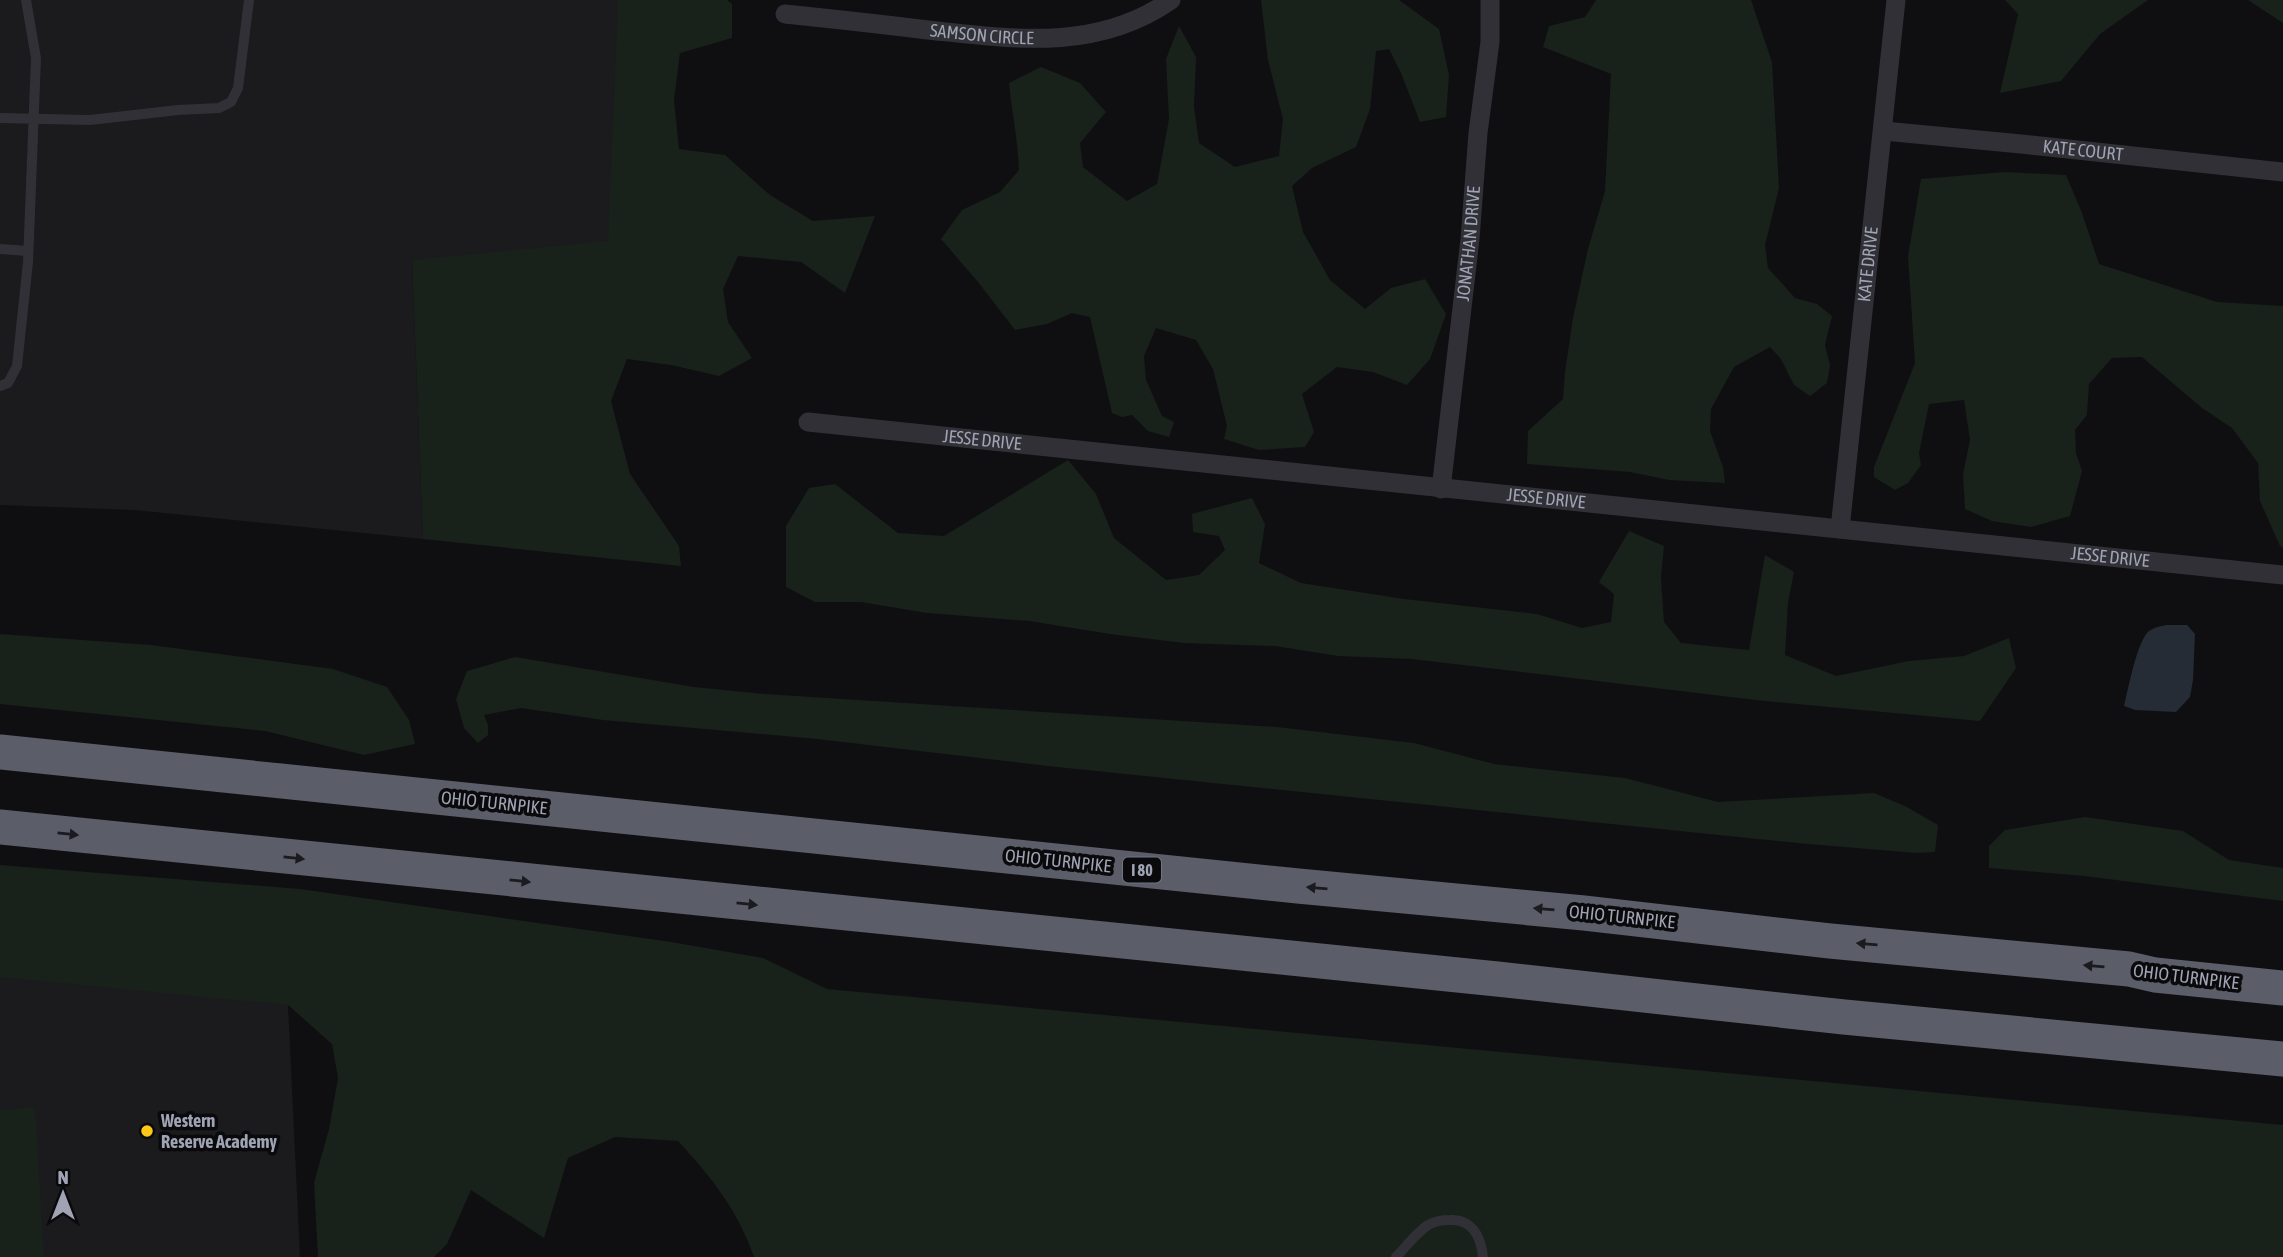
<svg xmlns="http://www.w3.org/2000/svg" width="2283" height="1257" font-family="'Asap Condensed',sans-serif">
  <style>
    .built { fill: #1b1b1e }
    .green { fill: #19211b }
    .water { fill: #252c35 }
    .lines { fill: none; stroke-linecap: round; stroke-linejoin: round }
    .service { stroke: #303036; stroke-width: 10 }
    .minor { stroke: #303036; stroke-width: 19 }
    .motorway { stroke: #5b5d68; stroke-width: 35 }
    .oneway { fill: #1a1b1e }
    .poi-dot { fill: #ffc819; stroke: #0a0a0c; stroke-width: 2.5 }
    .labels { text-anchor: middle; stroke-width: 7; stroke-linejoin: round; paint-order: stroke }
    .shield { fill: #0a0a0c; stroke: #727581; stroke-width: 2 }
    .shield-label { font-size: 16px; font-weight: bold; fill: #9fa3b3 }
    .street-label { font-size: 18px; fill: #9fa3b3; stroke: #0a0a0c }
    .poi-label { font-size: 18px; font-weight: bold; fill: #9fa3b3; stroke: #0a0a0c; text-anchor: start }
  </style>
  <rect width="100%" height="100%" fill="#0f0f11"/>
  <!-- built -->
  <path class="built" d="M 0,0 L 621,0 L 618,277 L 412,261 L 423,539 L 135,510 L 0,505 Z
    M 0,969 L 288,1005 L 300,1257 L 0,1257 Z"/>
  <!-- green -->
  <path class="green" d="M 618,0 L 727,0 L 732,4 L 732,38 L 680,53 L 674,100 L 679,149 L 725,155 L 770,195 L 813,221 L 875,216 L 845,293 L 801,262 L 738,256 L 723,289 L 728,322 L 752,358 L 719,376 L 671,365 L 627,359 L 611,401 L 630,474 L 679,546 L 681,566 L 423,539 L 412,260 L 608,241 Z
    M 1261,0 L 1399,0 L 1439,29 L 1449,75 L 1446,117 L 1420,122 L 1401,73 L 1389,49 L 1376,51 L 1370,109 L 1356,147 L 1312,168 L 1292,186 L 1303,232 L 1330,280 L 1365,309 L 1391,288 L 1425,279 L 1446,314 L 1430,359 L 1407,385 L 1373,372 L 1337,367 L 1302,394 L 1314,432 L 1305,447 L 1259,450 L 1224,439 L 1227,426 L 1213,369 L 1196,340 L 1156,328 L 1144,356 L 1146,380 L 1162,416 L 1174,422 L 1169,437 L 1148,431 L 1132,415 L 1122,417 L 1112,413 L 1090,317 L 1072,313 L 1047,324 L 1015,330 L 978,282 L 941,239 L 962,210 L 1000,192 L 1019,170 C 1018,141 1012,113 1009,83 L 1041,67 L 1080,83 L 1106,112 L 1080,143 L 1083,167 L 1127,201 L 1157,184 L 1169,119 L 1166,59 L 1179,26 L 1196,57 L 1194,107 L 1199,143 L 1235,167 L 1279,156 L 1283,119 L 1268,60 Z
    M 1596,0 L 1751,0 L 1772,62 L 1779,188 L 1765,245 L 1768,268 L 1795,298 L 1817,304 L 1832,316 L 1825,345 L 1830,365 L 1827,383 L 1810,396 L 1794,385 L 1781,359 L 1770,347 L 1734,367 L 1711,409 L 1710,431 L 1723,467 L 1725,483 L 1669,480 L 1630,472 L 1527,464 L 1528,431 L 1563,399 L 1565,372 L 1573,318 L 1588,249 L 1605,191 L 1611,74 L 1543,47 L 1549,26 L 1585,17 Z
    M 2005,0 L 2148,0 L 2100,34 L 2061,81 L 2000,93 L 2018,14 Z
    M 2248,0 L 2283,0 L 2283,23 Z
    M 2004,172 L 2066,175 L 2082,213 L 2099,264 L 2217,302 L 2283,306 L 2283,548 L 2280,546 L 2260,501 L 2258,463 L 2232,428 L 2202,408 L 2142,357 L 2112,358 L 2089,384 L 2087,415 L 2075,430 L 2076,453 L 2082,471 L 2070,516 L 2031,527 L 1992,521 L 1965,509 L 1963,474 L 1970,440 L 1964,400 L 1929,404 L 1919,453 L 1921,465 L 1908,483 L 1895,490 L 1874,477 L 1874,467 L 1915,363 L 1908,256 L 1921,179 Z
    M 1068,460 L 1096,494 L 1114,538 L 1166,580 L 1199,575 L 1225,550 L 1219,536 L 1193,532 L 1192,514 L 1252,498 L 1265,524 L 1259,563 L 1301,583 L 1404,599 L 1537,614 L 1582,628 L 1611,622 L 1614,594 L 1599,582 L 1629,531 L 1664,546 L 1661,577 L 1664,622 L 1681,643 L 1749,650 L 1765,555 L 1794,572 L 1788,603 L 1785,655 L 1836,676 L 1909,661 L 1964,656 L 2009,638 L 2016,668 L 1980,721 L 1764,701 L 1412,659 L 1338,656 L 1275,646 L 1184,643 L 1110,634 L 1029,621 L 927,613 L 861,602 L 815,602 L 786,587 L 786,526 L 809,488 L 835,484 L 898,533 L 944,536 Z
    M 0,634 L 151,645 L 333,669 L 387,687 L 409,720 L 415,744 L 364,755 L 265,731 L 0,704 Z
    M 515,657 L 694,687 L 765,694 L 1277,727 L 1414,743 L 1494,764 L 1625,778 L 1718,802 L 1874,793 L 1907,807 L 1938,825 L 1935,852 L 1917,853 L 1808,844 L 1057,767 L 817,739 L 603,720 L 521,708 L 484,715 L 488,725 L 488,735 L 478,743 L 464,728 L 456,699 L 467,671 Z
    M 2085,817 L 2183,831 L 2229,860 L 2283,868 L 2283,901 L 2084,876 L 1989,868 L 1989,846 L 2005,830 Z
    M 0,865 L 300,889 L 671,942 L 763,958 L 827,989 L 2283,1125 L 2283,1257 L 754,1257 C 737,1209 712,1178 678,1141 L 615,1137 L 568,1158 L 544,1238 L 471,1190 L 447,1244 L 434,1257 L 318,1257 L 314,1183 L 329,1129 L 338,1078 L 332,1044 L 288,1005 L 0,977 Z
    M 35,1107 L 44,1257 L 0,1257 L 0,1110 Z"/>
  <!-- water -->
  <path class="water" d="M 2166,625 L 2187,625 L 2195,634 L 2193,680 L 2190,697 L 2176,712 L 2135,710 L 2124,706 C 2128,690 2137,641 2149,631 C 2153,628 2161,626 2166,625 Z"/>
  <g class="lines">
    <!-- service -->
    <path class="service" d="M 0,118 L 90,120 L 178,110 L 219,108 L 231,102 L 238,88 L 249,0
      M 0,249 L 28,251
      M 0,386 L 8,383 L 17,366 L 28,262 L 36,58 L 26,0
      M 1396,1257 C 1406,1247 1416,1233 1428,1225 C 1435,1221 1442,1220 1450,1220 C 1472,1219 1481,1237 1483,1257"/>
    <!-- minor -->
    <g class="minor">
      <path id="s1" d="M 785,14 C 833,19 881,24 928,30 C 1013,39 1097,52 1171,0"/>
      <path id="s2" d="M 1884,131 L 2021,144 L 2283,172"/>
      <path id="s3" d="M 808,422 L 2283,575"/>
      <path id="s4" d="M 1441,489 L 1470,239 L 1478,133 L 1490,42 L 1490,0"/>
      <path id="s5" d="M 1840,529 L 1896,0"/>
    </g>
    <!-- motorway -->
    <path class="motorway" d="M 0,752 L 1298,886 L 1584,913 L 1830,941 L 2129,969 L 2155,975 L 2283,988
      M 0,827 L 1497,979 L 1844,1017 L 2283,1059"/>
  </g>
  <!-- one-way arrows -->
  <defs><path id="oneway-solid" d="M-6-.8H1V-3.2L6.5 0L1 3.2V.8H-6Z" transform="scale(1.75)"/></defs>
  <g class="oneway">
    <use href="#oneway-solid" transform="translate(68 834) rotate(6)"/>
    <use href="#oneway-solid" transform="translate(294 858) rotate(6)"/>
    <use href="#oneway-solid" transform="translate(520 881) rotate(6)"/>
    <use href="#oneway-solid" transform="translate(1317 888) rotate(-175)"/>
    <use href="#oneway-solid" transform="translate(747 904) rotate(6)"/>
    <use href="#oneway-solid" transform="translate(1544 909) rotate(-175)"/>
    <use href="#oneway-solid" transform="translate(1867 944) rotate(-175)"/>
    <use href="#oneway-solid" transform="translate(2094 966) rotate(-175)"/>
  </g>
  <!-- markers -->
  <circle class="poi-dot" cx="147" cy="1131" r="7"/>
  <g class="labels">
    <!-- shield labels -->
    <rect class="shield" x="1123" y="857.5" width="38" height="25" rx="5"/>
    <g class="shield-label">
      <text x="1142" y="876">I 80</text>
    </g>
    <!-- street labels -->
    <g class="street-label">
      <text dy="6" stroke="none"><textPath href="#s1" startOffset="198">SAMSON CIRCLE</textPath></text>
      <text dy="6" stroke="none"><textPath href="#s2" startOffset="200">KATE COURT</textPath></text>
      <text dy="6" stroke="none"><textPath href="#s4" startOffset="247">JONATHAN DRIVE</textPath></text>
      <text dy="6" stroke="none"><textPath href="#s5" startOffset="266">KATE DRIVE</textPath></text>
      <text dy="6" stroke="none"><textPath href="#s3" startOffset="175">JESSE DRIVE</textPath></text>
      <text dy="6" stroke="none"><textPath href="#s3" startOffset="742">JESSE DRIVE</textPath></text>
      <text dy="6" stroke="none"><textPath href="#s3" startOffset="1309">JESSE DRIVE</textPath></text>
      <text transform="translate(494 803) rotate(6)" y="6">OHIO TURNPIKE</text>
      <text transform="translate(1058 861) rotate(6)" y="6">OHIO TURNPIKE</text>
      <text transform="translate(1622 917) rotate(6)" y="6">OHIO TURNPIKE</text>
      <text transform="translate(2186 977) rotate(7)" y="6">OHIO TURNPIKE</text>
    </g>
    <!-- poi labels -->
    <g class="poi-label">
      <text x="161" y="1127">Western<tspan x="161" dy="21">Reserve Academy</tspan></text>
    </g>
  </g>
  <!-- north arrow -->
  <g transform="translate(63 1194)" stroke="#0a0a0c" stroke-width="5" paint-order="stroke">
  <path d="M0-5L12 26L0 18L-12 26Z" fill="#9fa3b3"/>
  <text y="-10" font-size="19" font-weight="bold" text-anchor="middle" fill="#9fa3b3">N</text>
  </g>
</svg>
